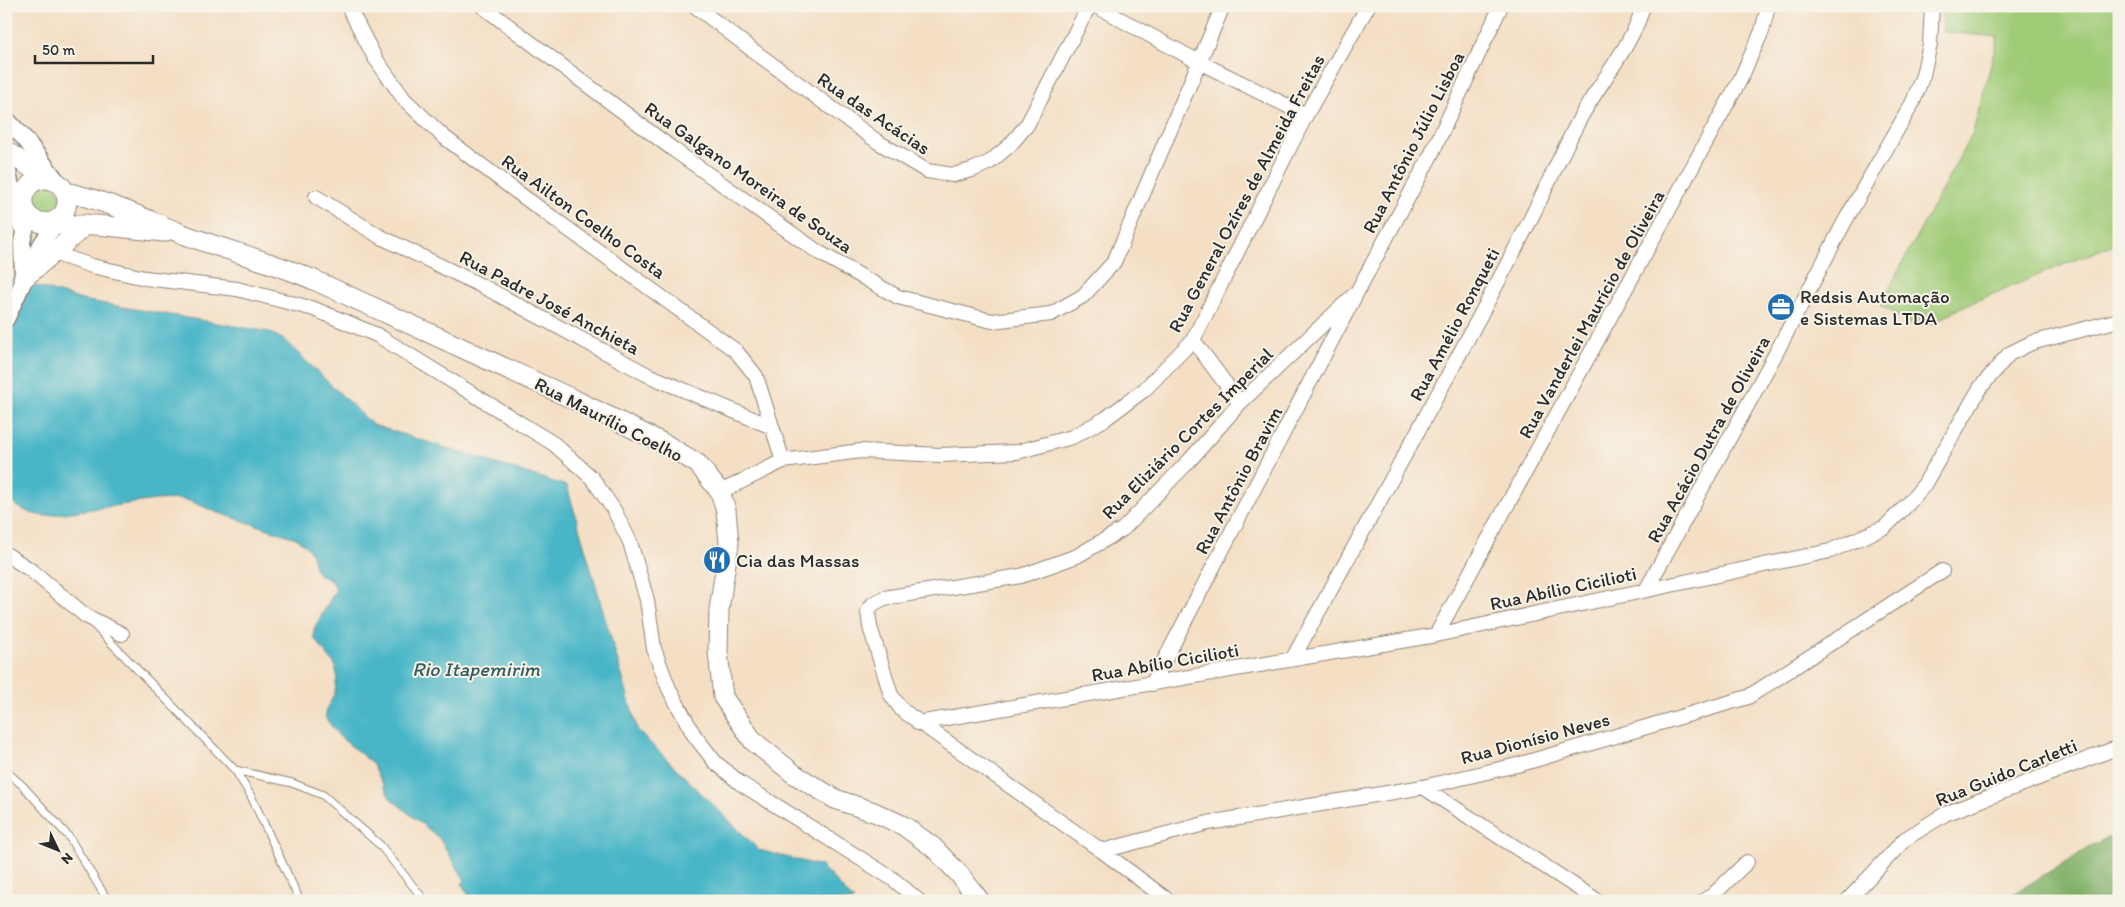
<svg xmlns="http://www.w3.org/2000/svg" width="2125" height="907" font-family="Itim,sans-serif">
  <style>
    .green { fill: #a0cc78; stroke: #667c52 }
    .forest { fill: #80b068; stroke: #566e4a }
    .water { fill: #4ab6c7; stroke: #3a7079 }
    .lines { fill: none; stroke-linecap: round; stroke-linejoin: round }
    .service-casing { stroke: #908578; stroke-width: 9 }
    .minor-casing { stroke: #908578; stroke-width: 16 }
    .tertiary-casing { stroke: #908578; stroke-width: 19 }
    .secondary-casing { stroke: #908578; stroke-width: 21 }
    .service { stroke: #fff; stroke-width: 7 }
    .minor { stroke: #fff; stroke-width: 14 }
    .tertiary { stroke: #fff; stroke-width: 16 }
    .secondary { stroke: #fff; stroke-width: 19 }
    .labels { text-anchor: middle; stroke-width: 4; stroke-linejoin: round; paint-order: stroke }
    .street-label { font-size: 19px; fill: #2b2b2b; stroke: #f7f3e8 }
    .poi-label { font-size: 19px; fill: #2b2b2b; stroke: #f7f3e8; text-anchor: start }
    .water-label { font-size: 20px; font-style: italic; fill: #365c62; stroke: #f7f3e8 }
  </style>
  <rect width="100%" height="100%" fill="#f7f3e8"/>
  <filter id="ink" filterUnits="userSpaceOnUse"><feTurbulence type="fractalNoise" baseFrequency=".02" numOctaves="2"/><feDisplacementMap in="SourceGraphic" scale="10" xChannelSelector="R" yChannelSelector="G"/><feConvolveMatrix kernelMatrix="1 2 1 2 8 2 1 2 1" color-interpolation-filters="sRGB"/></filter>
  <filter id="wash" filterUnits="userSpaceOnUse"><feTurbulence type="fractalNoise" baseFrequency=".0096" numOctaves="4" result="noise"/><feDisplacementMap in="SourceGraphic" scale="20" xChannelSelector="R" yChannelSelector="G"/><feGaussianBlur stdDeviation="1.12" result="paint"/><feColorMatrix in="noise" values="0 0 0 0 0 0 0 0 0 0 0 0 0 0 0 0 0 1.4 0 .05"/><feComposite in="paint" operator="in"/></filter>
  <g filter="url(#wash)">
    <rect width="100%" height="100%" fill="#f4dfc5"/>
    <!-- green -->
    <path class="green" d="M 1941,6 L 2119,6 L 2119,242 L 1966,305 L 1933,323 L 1914,326 L 1880,305 L 1973,132 L 1998,37 L 1943,32 Z
      M28 201a17 17 0 1 1 34 0a17 17 0 1 1-34 0Z"/>
    <!-- forest -->
    <path class="forest" d="M 2119,832 L 2119,901 L 2002,901 L 2091,846 Z"/>
    <!-- water -->
    <path class="water" d="M 6,277 L 82,300 L 270,332 L 284,340 L 373,425 L 567,486 L 638,731 L 759,850 L 821,866 L 854,901 L 472,901 L 462,884 L 465,880 L 439,838 L 390,798 L 372,763 L 340,737 L 326,719 L 326,712 L 335,692 L 337,675 L 335,665 L 314,638 L 314,629 L 336,589 C 333,577 322,580 316,571 C 314,568 314,563 313,559 C 311,549 304,544 296,538 L 216,512 L 190,501 L 177,499 L 155,500 L 44,516 C 28,514 19,508 6,498 Z"/>
  </g>
  <g filter="url(#ink)">
    <g class="lines">
      <!-- service casing -->
      <g class="service-casing">
        <path id="service" d="M 93,624 L 235,770 L 251,796 L 300,901
          M 235,770 L 292,783 L 323,795 L 380,845 L 425,901
          M 6,771 L 23,786 L 69,837 L 108,901"/>
      </g>
      <!-- minor casing -->
      <g class="minor-casing">
        <path id="minor" d="M 348,6 L 375,58 L 404,99 L 444,137 L 517,192 L 736,351 L 756,376 L 783,461
          M 482,6 L 674,150 L 818,252 L 898,297 L 992,321 L 1051,314 L 1083,296 L 1114,262 L 1223,6
          M 695,6 L 755,52 L 878,142 L 927,171 L 953,175 L 972,170 L 990,162 L 1010,145 L 1027,125 L 1089,6
          M 1096,6 L 1199,62 L 1306,115
          M 316,197 L 379,236 L 486,288 L 648,375 L 772,427
          M 53,253 L 92,266 L 145,278 L 237,289 L 314,309 L 377,335 L 554,444 L 592,478 L 614,510 L 630,542 L 647,600 L 654,649 L 669,689 L 694,735 L 715,762 L 740,783 L 893,879 L 919,901
          M 1193,340 L 1240,403
          M 720,492 L 783,461 L 861,451 L 940,455 L 1017,452 L 1072,437 L 1105,419 L 1144,390 L 1193,340 L 1306,115 L 1368,6
          M 6,554 L 32,571 L 86,616 L 122,634
          M 1646,590 L 1775,355 L 1845,221 L 1913,102 L 1923,75 L 1930,44 L 1932,6
          M 1436,635 L 1740,80 L 1762,31 L 1768,6
          M 1293,658 C 1371,516 1451,374 1525,230 C 1543,195 1559,159 1577,124 C 1595,88 1634,44 1643,6
          M 1152,684 L 1357,292 L 1430,157 L 1501,6
          M 918,723 L 1436,635 L 1830,551 L 1885,527 L 1909,503 L 1924,485 L 1980,388 L 2009,354 L 2031,343 L 2119,320
          M 1423,787 L 1598,901
          M 1102,851 L 1208,823 L 1423,787 L 1521,764 L 1748,697 L 1942,571
          M 1169,901 L 1102,851 L 902,710 L 891,695 L 870,627 L 868,611 L 873,604 L 884,598 L 1021,576 L 1077,556 L 1123,529 L 1189,461 L 1240,403 L 1357,292
          M 1703,901 L 1713,895 L 1747,862
          M 1847,901 L 1905,839 L 1945,814 L 2119,747"/>
      </g>
      <!-- tertiary casing -->
      <g class="tertiary-casing">
        <path id="tertiary" d="M 6,119 L 25,139 L 59,184
          M 6,162 L 12,192
          M 23,279 L 22,241 L 29,215
          M 6,319 L 39,248 L 59,218"/>
      </g>
      <!-- secondary casing -->
      <g class="secondary-casing">
        <path id="secondary" d="M 6,151 L 30,167 L 42,179
          M23 201a22 22 0 1 1 44 0a22 22 0 1 1-44 0Z
          M 65,192 C 105,200 143,218 180,233 C 224,250 270,261 314,280 L 575,400 L 667,445 L 698,464 L 720,492 L 726,510 L 729,543 L 719,610 L 718,652 L 723,697 L 753,741 L 794,774 L 835,799 L 874,812 L 904,826 L 933,847 L 959,874 L 980,901
          M 6,201 L 24,227
          M 43,222 L 54,225 L 97,225 L 164,232
          M 23,279 L 87,224"/>
      </g>
      <!-- service -->
      <use href="#service" class="service"/>
      <!-- minor -->
      <use href="#minor" class="minor"/>
      <!-- tertiary -->
      <use href="#tertiary" class="tertiary"/>
      <!-- secondary -->
      <use href="#secondary" class="secondary"/>
    </g>
  </g>
  <!-- icons -->
  <defs>
    <g id="office-disc" transform="scale(1.4375)"><circle r="9.5" fill="#1f6fb2" stroke="#f7f3e8"/><path d="M-6-3h4V-5.5h4V-3h4V5H-6ZM-1-4.5V-3h2v-1.5ZM-6 0V1H6V0Z" fill="#fff"/></g>
    <g id="restaurant-disc" transform="scale(1.4375)"><circle r="9.5" fill="#1f6fb2" stroke="#f7f3e8"/><path d="M-5-6h1v4h1v-4h1v4h1v-4h1v5L-1.5 .5V6h-2V.5L-5-1ZM5-6V6H3V1.5H1.5Q1.5-4 5-6Z" fill="#fff"/></g>
  </defs>
  <g fill-rule="evenodd">
    <use href="#office-disc" x="1781" y="307"/>
    <use href="#restaurant-disc" x="717" y="560"/>
  </g>
  <g class="labels">
    <!-- street labels -->
    <g class="street-label">
      <text transform="translate(874 113) rotate(34)" y="7">Rua das Acácias</text>
      <text transform="translate(1413 142) rotate(-63)" y="7">Rua Antônio Júlio Lisboa</text>
      <text transform="translate(749 177) rotate(35)" y="7">Rua Galgano Moreira de Souza</text>
      <text transform="translate(1246 193) rotate(-62)" y="7">Rua General Ozíres de Almeida Freitas</text>
      <text transform="translate(584 216) rotate(36)" y="7">Rua Ailton Coelho Costa</text>
      <text transform="translate(550 302) rotate(28)" y="7">Rua Padre José Anchieta</text>
      <text transform="translate(1591 314) rotate(-61)" y="7">Rua Vanderlei Maurício de Oliveira</text>
      <text transform="translate(1454 324) rotate(-62)" y="7">Rua Amélio Ronqueti</text>
      <text transform="translate(609 419) rotate(27)" y="7">Rua Maurílio Coelho</text>
      <text transform="translate(1187 433) rotate(-45)" y="7">Rua Eliziário Cortes Imperial</text>
      <text transform="translate(1708 439) rotate(-61)" y="7">Rua Acácio Dutra de Oliveira</text>
      <text transform="translate(1238 480) rotate(-62)" y="7">Rua Antônio Bravim</text>
      <text transform="translate(1563 588) rotate(-12)" y="7">Rua Abílio Cicilioti</text>
      <text transform="translate(1165 662) rotate(-10)" y="7">Rua Abílio Cicilioti</text>
      <text transform="translate(1535 738) rotate(-15)" y="7">Rua Dionísio Neves</text>
      <text transform="translate(2006 772) rotate(-22)" y="7">Rua Guido Carletti</text>
    </g>
    <!-- poi labels -->
    <g class="poi-label">
      <text x="1800" y="303">Redsis Automação<tspan x="1800" dy="22">e Sistemas LTDA</tspan></text>
      <text x="736" y="567">Cia das Massas</text>
    </g>
    <!-- water labels -->
    <g class="water-label">
      <text x="476" y="676">Rio Itapemirim</text>
    </g>
  </g>
  <!-- margin -->
  <rect width="2125" height="907" fill="none" stroke="#f7f3e8" stroke-width="25"/>
  <!-- north arrow -->
  <g transform="translate(58 850) rotate(133)" stroke="#f7f3e8" stroke-width="4" paint-order="stroke">
  <path d="M0-4L9 19L0 12L-9 19Z" fill="#2b2b2b"/>
  <text y="-8" font-size="14" font-weight="bold" text-anchor="middle" fill="#2b2b2b">N</text>
  </g>
  <!-- scale -->
  <path d="M35 55v8h118v-8" fill="none" stroke="#2b2b2b" stroke-width="2.5"/>
  <text x="42" y="55" font-size="15" fill="#2b2b2b" stroke="#f7f3e8" stroke-width="4" paint-order="stroke">50 m</text>
</svg>
